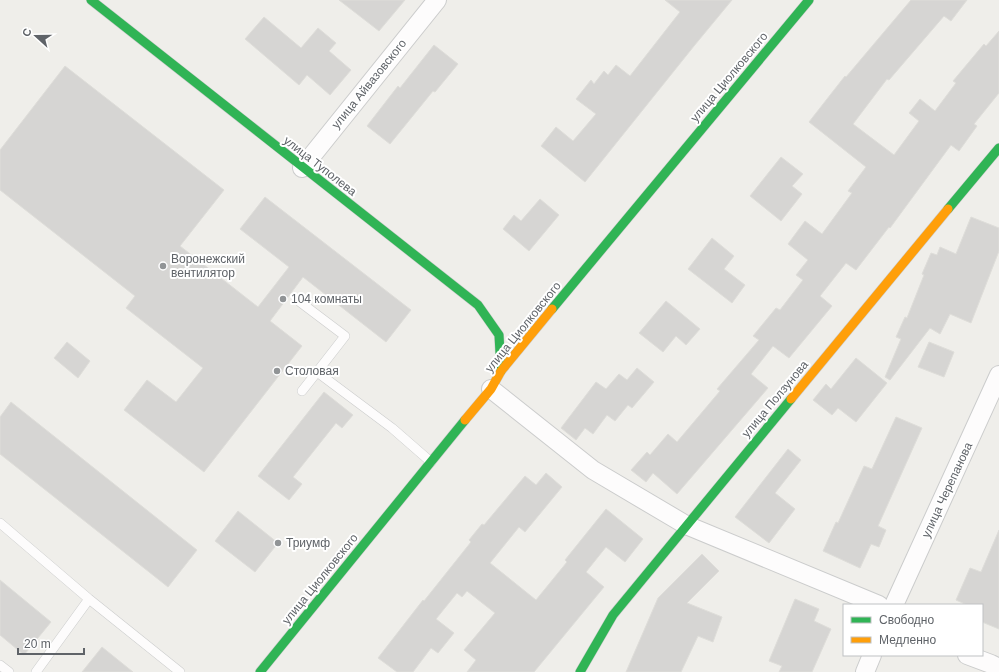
<svg xmlns="http://www.w3.org/2000/svg" width="999" height="672" font-family="Arial,sans-serif">
  <style>
    .building { fill: #d6d5d3; stroke: #deddd9 }
    .lines { fill: none; stroke-linecap: round; stroke-linejoin: round }
    .lane-casing { stroke: #cbcccc; stroke-width: 10 }
    .street-casing { stroke: #cbcccc; stroke-width: 20 }
    .fast-casing { stroke: #cacacb; stroke-width: 10 }
    .slow-casing { stroke: #cacacb; stroke-width: 10 }
    .lane { stroke: #fdfcfc; stroke-width: 9 }
    .street { stroke: #fdfcfc; stroke-width: 18 }
    .fast { stroke: #30b455; stroke-width: 9 }
    .slow { stroke: #ff9f0a; stroke-width: 9 }
    .poi-dot { fill: #919496; stroke: #fff; stroke-width: 1.5 }
    .labels { text-anchor: middle; stroke-width: 4; stroke-linejoin: round; paint-order: stroke }
    .street-label { font-size: 12px; fill: #5f6368; stroke: #fff }
    .poi-label { font-size: 12px; fill: #5f6368; stroke: #fff; text-anchor: start }
  </style>
  <rect width="100%" height="100%" fill="#efeeea"/>
  <!-- building -->
  <path class="building" d="M 339,0 L 405,0 L 379,31 Z
    M 665,0 L 732,0 L 694,46 L 585,182 L 541,146 L 556,127 L 573,141 L 596,114 L 576,99 L 591,80 L 594,84 L 604,71 L 608,75 L 616,65 L 630,76 L 680,12 Z
    M 911,0 L 967,0 L 951,21 L 944,16 L 889,80 L 887,79 L 853,124 L 894,155 L 919,121 L 909,113 L 920,99 L 935,111 L 956,83 L 953,81 L 984,44 L 986,46 L 999,31 L 999,93 L 974,124 L 977,126 L 959,151 L 951,145 L 890,228 L 889,227 L 856,270 L 846,263 L 820,296 L 832,306 L 789,358 L 773,346 L 751,374 L 768,388 L 677,494 L 653,473 L 646,482 L 631,470 L 647,452 L 650,455 L 668,434 L 677,442 L 720,391 L 717,389 L 759,340 L 753,336 L 776,308 L 780,310 L 803,280 L 796,275 L 808,260 L 788,244 L 805,221 L 822,234 L 852,193 L 848,191 L 866,167 L 809,122 L 845,76 L 846,77 Z
    M 264,17 L 301,48 L 318,28 L 336,43 L 329,51 L 351,70 L 330,95 L 307,75 L 299,85 L 245,39 Z
    M 434,45 L 458,64 L 435,92 L 433,91 L 390,144 L 367,126 L 398,86 L 400,88 Z
    M 65,66 L 224,190 L 180,246 L 258,307 L 289,267 L 240,229 L 265,197 L 411,310 L 386,342 L 303,277 L 270,321 L 302,346 L 204,472 L 124,410 L 147,380 L 176,402 L 203,368 L 126,308 L 135,296 L 0,190 L 0,150 Z
    M 781,157 L 803,174 L 792,186 L 802,194 L 781,221 L 750,196 Z
    M 540,199 L 559,215 L 529,251 L 503,229 L 514,215 L 521,221 Z
    M 971,217 L 999,228 L 999,251 L 971,323 L 950,314 L 940,334 L 930,328 L 890,380 L 885,377 L 901,339 L 896,337 L 905,317 L 907,318 L 924,275 L 922,274 L 931,253 L 937,255 L 940,247 L 956,254 Z
    M 712,238 L 734,256 L 724,269 L 745,285 L 732,303 L 688,269 Z
    M 666,301 L 700,329 L 686,345 L 676,336 L 663,352 L 639,333 Z
    M 67,342 L 90,361 L 78,378 L 54,358 Z
    M 929,342 L 954,352 L 944,377 L 918,367 Z
    M 856,358 L 887,383 L 856,422 L 838,408 L 832,415 L 813,400 L 826,384 L 831,389 Z
    M 637,368 L 654,382 L 632,408 L 628,405 L 615,421 L 607,415 L 593,434 L 585,428 L 576,440 L 561,428 L 596,382 L 606,389 L 619,374 L 627,380 Z
    M 324,392 L 353,415 L 342,428 L 336,423 L 293,477 L 302,484 L 289,500 L 258,476 Z
    M 11,402 L 197,550 L 168,587 L 0,454 L 0,417 Z
    M 896,417 L 922,428 L 878,526 L 886,530 L 879,547 L 871,544 L 860,568 L 823,551 L 836,522 L 838,523 L 864,466 L 872,469 Z
    M 788,449 L 801,460 L 775,493 L 795,509 L 769,543 L 735,517 Z
    M 546,473 L 562,487 L 525,532 L 519,527 L 490,563 L 536,600 L 567,562 L 565,560 L 606,509 L 643,539 L 625,562 L 606,547 L 586,572 L 604,587 L 534,672 L 467,672 L 476,660 L 464,650 L 495,613 L 467,591 L 462,597 L 457,593 L 436,619 L 454,633 L 438,653 L 431,648 L 413,672 L 397,672 L 378,658 L 423,600 L 424,601 L 471,542 L 469,540 L 482,524 L 484,525 L 525,476 L 536,485 Z
    M 238,511 L 278,543 L 255,572 L 215,541 Z
    M 999,530 L 999,629 L 982,622 L 982,605 L 967,605 L 956,600 L 970,568 L 981,572 Z
    M 702,554 L 719,571 L 687,603 L 722,617 L 713,642 L 698,636 L 681,672 L 626,672 L 658,598 Z
    M 0,580 L 51,622 L 24,655 L 0,635 Z
    M 795,599 L 819,609 L 814,621 L 831,629 L 812,672 L 779,672 L 782,666 L 769,661 Z
    M 102,647 L 133,672 L 82,672 Z"/>
  <g class="lines">
    <!-- lane casing -->
    <g class="lane-casing">
      <path id="lane" d="M 300,302 L 345,336 L 317,372
        M 302,391 L 317,372 L 392,428 L 431,462
        M 0,523 L 89,599 L 180,672
        M 0,665 L 9,672
        M 36,672 L 89,599"/>
    </g>
    <!-- street casing -->
    <g class="street-casing">
      <path id="street" d="M 302,168 L 437,0
        M 491,389 L 593,470 L 686,525 L 879,605
        M 894,605 L 999,375
        M 967,655 L 991,664 L 999,668
        M 865,672 L 872,655"/>
    </g>
    <!-- fast casing -->
    <g class="fast-casing">
      <path id="fast" d="M 91,0 L 478,305 L 499,335 L 501,371
        M 948,209 L 999,148
        M 552,309 L 809,0
        M 260,672 L 465,420
        M 580,672 L 613,615 L 791,399"/>
    </g>
    <!-- slow casing -->
    <g class="slow-casing">
      <path id="slow" d="M 791,399 L 948,209
        M 465,420 L 491,389 L 501,371 L 552,309"/>
    </g>
    <!-- lane -->
    <use href="#lane" class="lane"/>
    <!-- street -->
    <use href="#street" class="street"/>
    <!-- fast -->
    <use href="#fast" class="fast"/>
    <!-- slow -->
    <use href="#slow" class="slow"/>
  </g>
  <!-- markers -->
  <g class="poi-dot">
    <circle cx="163" cy="266" r="4"/>
    <circle cx="283" cy="299" r="4"/>
    <circle cx="277" cy="371" r="4"/>
    <circle cx="278" cy="543" r="4"/>
  </g>
  <g class="labels">
    <!-- street labels -->
    <g class="street-label">
      <text transform="translate(729 77) rotate(-50)" y="4">улица Циолковского</text>
      <text transform="translate(369 84) rotate(-51)" y="4">улица Айвазовского</text>
      <text transform="translate(320 166) rotate(38)" y="4">улица Туполева</text>
      <text transform="translate(523 327) rotate(-51)" y="4">улица Циолковского</text>
      <text transform="translate(775 399) rotate(-50)" y="4">улица Ползунова</text>
      <text transform="translate(947 490) rotate(-65)" y="4">улица Черепанова</text>
      <text transform="translate(320 579) rotate(-51)" y="4">улица Циолковского</text>
    </g>
    <!-- poi labels -->
    <g class="poi-label">
      <text x="171" y="263">Воронежский<tspan x="171" dy="14">вентилятор</tspan></text>
      <text x="291" y="303">104 комнаты</text>
      <text x="285" y="375">Столовая</text>
      <text x="286" y="547">Триумф</text>
    </g>
  </g>
  <!-- legend -->
  <rect x="843" y="604" width="140" height="52" fill="#ffffff" stroke="#bfc1c3"/>
  <rect x="851" y="617" width="20" height="6" fill="#30b455" stroke="#bfc1c3"/>
  <text x="879" y="624" font-size="12" fill="#5f6368">Свободно</text>
  <rect x="851" y="637" width="20" height="6" fill="#ff9f0a" stroke="#bfc1c3"/>
  <text x="879" y="644" font-size="12" fill="#5f6368">Медленно</text>
  <!-- north arrow -->
  <g transform="translate(36 36) rotate(291)" stroke="#ffffff" stroke-width="3" paint-order="stroke">
  <path d="M0-3L7 15L0 10L-7 15Z" fill="#5f6368"/>
  <text y="-6" font-size="11" font-weight="bold" text-anchor="middle" fill="#5f6368">С</text>
  </g>
  <!-- scale -->
  <path d="M18 648v6h66v-6" fill="none" stroke="#5f6368" stroke-width="2"/>
  <text x="24" y="648" font-size="12" fill="#5f6368" stroke="#ffffff" stroke-width="3" paint-order="stroke">20 m</text>
</svg>
